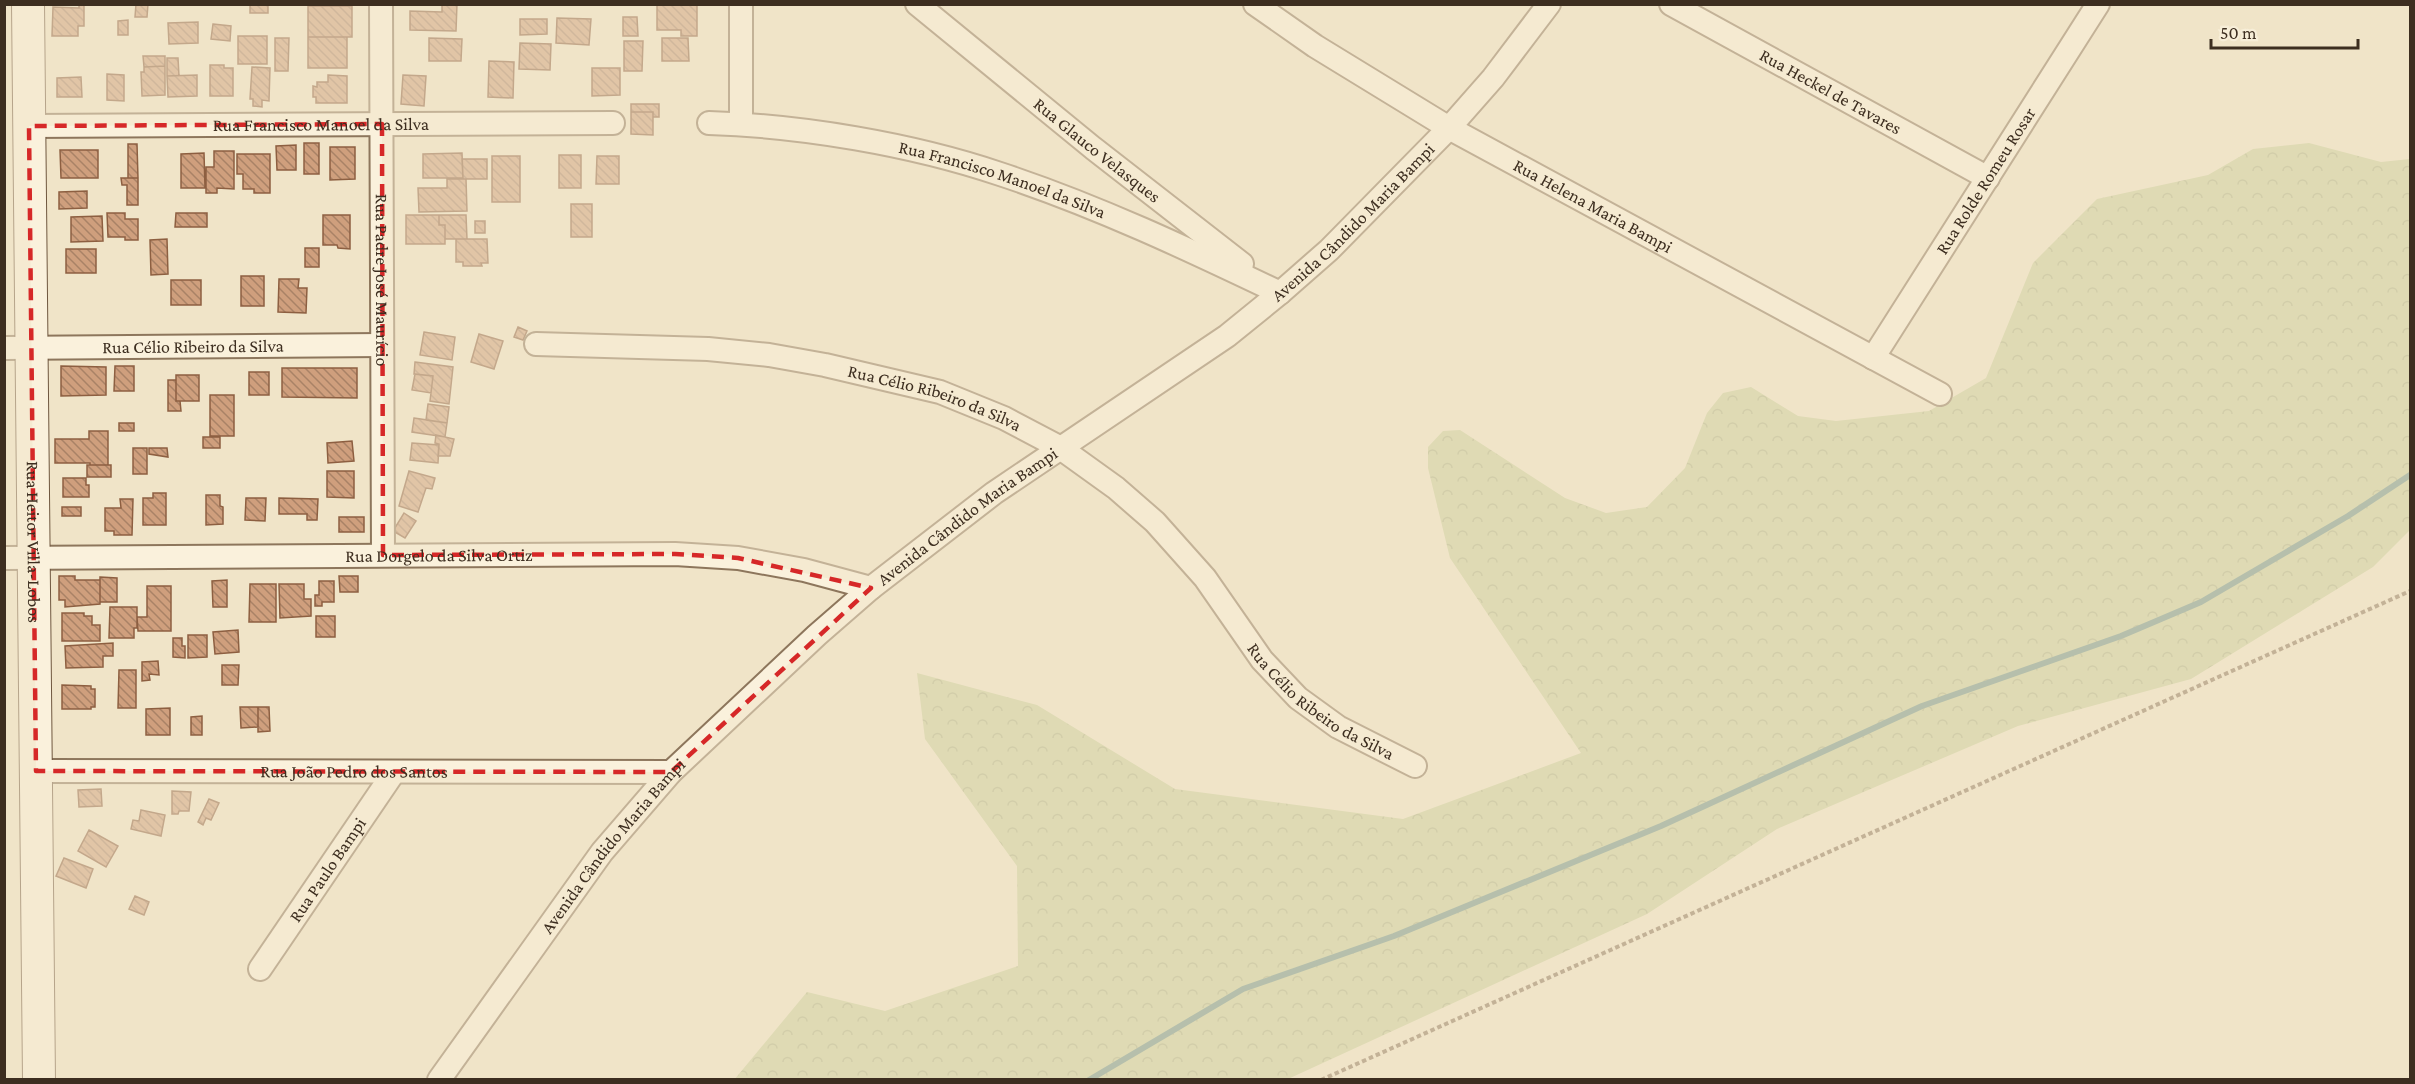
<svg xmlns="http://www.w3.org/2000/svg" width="2415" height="1084" font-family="'Crimson Pro',serif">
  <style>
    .forest { fill: url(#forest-crowns) }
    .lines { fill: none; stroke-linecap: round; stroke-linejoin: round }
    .stream { stroke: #6f938a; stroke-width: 6 }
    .building { fill: url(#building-back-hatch); stroke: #8d5f41; stroke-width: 1.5 }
    .street-casing { stroke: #8d765c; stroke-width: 26 }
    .secondary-casing { stroke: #6f573f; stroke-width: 34 }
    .path { stroke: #8d765c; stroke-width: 4; stroke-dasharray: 4.5 3; stroke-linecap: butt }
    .street { stroke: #faf1dc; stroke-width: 22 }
    .secondary { stroke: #faf1dc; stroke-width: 32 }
    .marked { fill: none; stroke: #d62828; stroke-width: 4.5; stroke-dasharray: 12 8; stroke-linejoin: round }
    .labels { text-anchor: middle; stroke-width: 4.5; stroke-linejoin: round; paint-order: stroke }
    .street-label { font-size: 18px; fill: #3d2e20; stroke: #f7eed8 }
  </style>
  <defs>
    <pattern id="forest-crowns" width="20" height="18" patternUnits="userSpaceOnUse" patternTransform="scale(1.5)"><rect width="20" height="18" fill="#c9cf9b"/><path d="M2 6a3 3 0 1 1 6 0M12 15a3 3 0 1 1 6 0" fill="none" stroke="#aeb285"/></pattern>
    <pattern id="building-back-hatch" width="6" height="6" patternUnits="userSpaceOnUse" patternTransform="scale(1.5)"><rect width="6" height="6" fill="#cf9f7d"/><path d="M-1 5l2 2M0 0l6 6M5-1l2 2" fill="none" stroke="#a98266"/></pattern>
  </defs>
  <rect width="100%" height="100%" fill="#f0e4c8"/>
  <!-- forest -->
  <path class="forest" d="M 2309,143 L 2381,162 L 2410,159 L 2410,530 L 2373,567 L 2191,679 L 2018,726 L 1777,829 L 1647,914 L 1288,1079 L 734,1080 L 807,992 L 885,1011 L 1018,966 L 1017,866 L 925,739 L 917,673 L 1037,705 L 1175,789 L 1403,819 L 1581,753 L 1450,558 L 1428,468 L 1428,447 L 1443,431 L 1460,430 L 1565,498 L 1606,513 L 1647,507 L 1685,468 L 1707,413 L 1723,393 L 1751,387 L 1798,416 L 1836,421 L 1929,411 L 1986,378 L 2033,263 L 2097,199 L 2208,175 L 2253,149 Z"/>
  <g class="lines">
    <!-- stream -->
    <path class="stream" d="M 1089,1080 L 1243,989 L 1394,936 L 1661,826 L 1922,706 L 2121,636 L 2201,602 L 2348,516 L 2410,475"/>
  </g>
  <!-- building -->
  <path class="building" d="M 136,4 L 148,4 L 147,17 L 135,17 Z
    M 250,4 L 268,4 L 268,13 L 250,13 Z
    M 442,4 L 457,4 L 456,31 L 410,30 L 410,11 L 442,12 Z
    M 657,4 L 697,4 L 697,36 L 681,36 L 681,30 L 657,30 Z
    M 79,5 L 84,5 L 84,26 L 78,26 L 78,36 L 52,36 L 53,7 L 79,8 Z
    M 308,6 L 352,6 L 352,37 L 308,37 Z
    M 623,17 L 637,17 L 638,36 L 623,36 Z
    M 557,18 L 591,19 L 589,45 L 556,43 Z
    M 520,19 L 547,19 L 547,34 L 520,35 Z
    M 128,20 L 128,35 L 118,35 L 118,21 Z
    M 198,22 L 198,43 L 169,44 L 168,23 Z
    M 213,24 L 231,26 L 230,41 L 211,39 Z
    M 238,36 L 267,36 L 267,64 L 238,64 Z
    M 308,37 L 347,37 L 347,68 L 308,68 Z
    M 275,38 L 289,38 L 288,71 L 275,71 Z
    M 429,38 L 462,39 L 461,61 L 429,61 Z
    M 662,38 L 688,38 L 689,61 L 662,61 Z
    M 624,41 L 643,41 L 642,71 L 624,71 Z
    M 520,43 L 551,44 L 550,70 L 519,69 Z
    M 143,56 L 165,56 L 165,66 L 144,67 Z
    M 167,58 L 178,58 L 179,76 L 167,76 Z
    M 489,61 L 514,62 L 513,98 L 488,97 Z
    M 210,65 L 224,65 L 224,68 L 233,68 L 233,96 L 210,96 Z
    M 165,66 L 165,95 L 142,96 L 141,72 L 144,72 L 144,67 Z
    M 252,67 L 270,68 L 269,101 L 262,100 L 262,107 L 253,106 L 253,99 L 250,99 Z
    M 592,68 L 620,68 L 620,95 L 592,96 Z
    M 107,74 L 124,75 L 124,101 L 107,100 Z
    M 197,75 L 197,96 L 168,97 L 167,76 Z
    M 328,75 L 347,76 L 347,103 L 316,103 L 316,97 L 313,97 L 313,86 L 317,87 L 317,82 L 328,82 Z
    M 403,75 L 426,76 L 424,106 L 401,104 Z
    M 81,77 L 82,97 L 57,97 L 57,78 Z
    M 631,104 L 659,104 L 659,117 L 653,117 L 653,112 L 631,112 Z
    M 631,112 L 653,112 L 653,135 L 631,134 Z
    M 304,143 L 319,143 L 319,174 L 304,174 Z
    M 128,144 L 137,144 L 138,178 L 128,178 Z
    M 296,145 L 296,170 L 277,170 L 276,146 Z
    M 330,147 L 355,147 L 355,179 L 330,180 Z
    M 60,150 L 98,150 L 98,178 L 61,178 Z
    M 214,151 L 234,151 L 234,189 L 217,188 L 217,193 L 206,193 L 206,167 L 214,167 Z
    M 204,153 L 205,188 L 181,188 L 181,154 Z
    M 462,153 L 463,178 L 423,178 L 423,154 Z
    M 237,154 L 270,154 L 270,193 L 254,193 L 254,189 L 243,189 L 243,174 L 237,174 Z
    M 559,155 L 581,155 L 581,188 L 559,188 Z
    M 492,156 L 520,156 L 520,202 L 492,202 Z
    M 597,156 L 619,156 L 619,184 L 596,184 Z
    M 462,159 L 487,159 L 487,179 L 463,179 Z
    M 121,178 L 138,178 L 138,205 L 127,205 L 127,185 L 122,185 Z
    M 447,179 L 466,179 L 467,211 L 419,212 L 418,188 L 447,188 Z
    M 87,191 L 87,208 L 59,209 L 59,192 Z
    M 571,204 L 592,204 L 592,237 L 571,237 Z
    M 107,213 L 125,213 L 125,219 L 138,219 L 138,240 L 125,240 L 125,237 L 108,237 Z
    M 176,213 L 207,213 L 207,227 L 175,227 Z
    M 323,215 L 350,215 L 350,249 L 338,248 L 337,245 L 323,245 Z
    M 406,215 L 439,215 L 439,225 L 445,225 L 445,244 L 406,244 Z
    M 439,215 L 466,215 L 467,239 L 445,239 L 445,225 L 439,225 Z
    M 102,216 L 103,241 L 71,242 L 71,217 Z
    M 475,221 L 485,221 L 485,233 L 475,233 Z
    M 167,239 L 168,274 L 151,275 L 150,240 Z
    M 456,239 L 487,239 L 488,263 L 481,263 L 482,266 L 463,266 L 463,262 L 456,262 Z
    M 305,248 L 319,248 L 319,267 L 305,267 Z
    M 66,249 L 96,249 L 96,273 L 66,273 Z
    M 241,276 L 264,276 L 264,306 L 241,306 Z
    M 279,279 L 299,279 L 298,288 L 307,288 L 306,313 L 278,312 Z
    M 171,280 L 201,280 L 201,305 L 171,305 Z
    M 518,327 L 527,331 L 523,340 L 514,337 Z
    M 424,332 L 455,337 L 452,360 L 420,355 Z
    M 479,334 L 503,341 L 494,369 L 471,362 Z
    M 415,362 L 453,367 L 449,404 L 430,401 L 433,376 L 414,374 Z
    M 61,366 L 106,367 L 106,395 L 61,396 Z
    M 115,366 L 134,366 L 134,391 L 114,391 Z
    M 282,368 L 357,368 L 357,398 L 282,397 Z
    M 249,372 L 269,372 L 269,395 L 249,395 Z
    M 415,374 L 433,376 L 431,393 L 412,390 Z
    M 176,375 L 199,375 L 199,401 L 176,401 Z
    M 168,380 L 176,380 L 176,401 L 180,401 L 181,411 L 168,411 Z
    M 210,395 L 234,395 L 234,436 L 210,436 Z
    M 428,404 L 449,407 L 447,423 L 426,420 Z
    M 414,418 L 447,423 L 445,437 L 412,432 Z
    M 119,423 L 134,423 L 134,431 L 119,431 Z
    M 89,431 L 108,431 L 108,465 L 90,465 L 90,463 L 55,463 L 55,439 L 89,439 Z
    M 436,435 L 454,439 L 450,456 L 438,456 L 439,444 L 435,443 Z
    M 203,437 L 220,437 L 220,448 L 203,448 Z
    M 352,441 L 354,461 L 328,463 L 327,443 Z
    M 412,443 L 439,445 L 438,463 L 410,460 Z
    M 133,448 L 147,448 L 147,474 L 133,474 Z
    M 149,448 L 167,448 L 168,457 L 149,454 Z
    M 87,465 L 111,465 L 111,477 L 87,477 Z
    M 327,471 L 354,471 L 354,498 L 327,497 Z
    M 409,471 L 435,478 L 432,489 L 426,488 L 418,512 L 399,506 Z
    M 63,478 L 86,478 L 86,485 L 89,485 L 89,497 L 63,497 Z
    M 153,493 L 166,493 L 166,525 L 143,525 L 143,498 L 153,498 Z
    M 206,495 L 220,495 L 220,506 L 223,507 L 223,524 L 206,525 Z
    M 246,498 L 266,498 L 265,521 L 245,520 Z
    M 279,498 L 318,499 L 317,520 L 307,520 L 307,514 L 279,514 Z
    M 120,499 L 133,499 L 132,535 L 114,535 L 114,531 L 105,531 L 105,508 L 121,508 Z
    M 62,507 L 81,507 L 81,516 L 62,516 Z
    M 404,513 L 416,521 L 405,538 L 393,531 Z
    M 339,517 L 364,517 L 364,532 L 339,532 Z
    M 59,576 L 75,576 L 75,580 L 100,580 L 100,604 L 65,607 L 65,600 L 59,600 Z
    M 339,576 L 358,576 L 358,592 L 340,592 Z
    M 100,577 L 117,578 L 117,602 L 100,602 Z
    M 227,580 L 227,607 L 213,607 L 212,581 Z
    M 319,581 L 334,581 L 334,602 L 322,602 L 322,606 L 315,606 L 315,595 L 319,595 Z
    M 250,584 L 276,584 L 276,622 L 249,622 Z
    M 279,584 L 304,584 L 304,599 L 311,599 L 311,616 L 280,618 Z
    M 147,586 L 171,586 L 171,631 L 138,631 L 137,617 L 147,617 Z
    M 110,607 L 137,607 L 137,628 L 134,628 L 134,638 L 109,638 Z
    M 62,613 L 84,613 L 84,616 L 92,616 L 92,625 L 100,625 L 100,641 L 62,641 Z
    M 316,616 L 335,616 L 335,637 L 316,637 Z
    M 238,630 L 239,652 L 215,654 L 213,632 Z
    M 188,635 L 207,635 L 207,657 L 188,658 Z
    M 173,638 L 182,638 L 182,646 L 185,646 L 185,658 L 173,657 Z
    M 113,643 L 113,656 L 103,656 L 103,667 L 66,668 L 65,646 Z
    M 158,661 L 159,675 L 149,674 L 150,680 L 142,681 L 142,662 Z
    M 222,665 L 239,665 L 238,685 L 222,685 Z
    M 119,670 L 136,670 L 136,708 L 118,708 Z
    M 62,685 L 91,686 L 91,689 L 95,689 L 95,707 L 91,707 L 91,709 L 62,709 Z
    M 240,707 L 258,707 L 258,727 L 241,728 Z
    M 258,707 L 269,707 L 270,731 L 258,732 Z
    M 170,708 L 170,735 L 146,735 L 146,709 Z
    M 202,716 L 202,735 L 191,735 L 191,717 Z
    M 101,789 L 102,806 L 79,807 L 78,790 Z
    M 172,791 L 191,792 L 189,811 L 179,811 L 178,814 L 172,814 Z
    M 209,799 L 219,803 L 211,820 L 206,818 L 203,825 L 198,822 Z
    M 141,810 L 165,815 L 161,836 L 131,829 L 133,820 L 139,821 Z
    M 89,830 L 118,846 L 106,867 L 78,851 Z
    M 64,858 L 93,869 L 86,888 L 56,876 Z
    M 135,896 L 149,902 L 144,915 L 129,909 Z"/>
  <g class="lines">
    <!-- street casing -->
    <g class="street-casing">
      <g id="street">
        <path id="s1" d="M 381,4 L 383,555"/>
        <path d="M 741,4 L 741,124"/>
        <path id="s2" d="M 917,4 L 1093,148 L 1242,264"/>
        <path id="s3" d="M 1255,4 L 1315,46 L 1449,128 L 1940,394"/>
        <path id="s4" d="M 1671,4 L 1988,178"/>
        <path id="s5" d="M 709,123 C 802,126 911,144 1000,174 C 1097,206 1188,249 1280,293"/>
        <path id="s6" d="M 29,126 L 613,123"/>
        <path id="s7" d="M 536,344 L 708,349 L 769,355 L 825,365 L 940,392 L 1004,418 L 1059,447 L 1116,488 L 1155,522 L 1205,578 L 1262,660 L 1298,698 L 1338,727 L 1415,766"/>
        <path id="s8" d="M 4,348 L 382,345"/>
        <path id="s9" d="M 1873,358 L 2098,4"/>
        <path id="s10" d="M 4,558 L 675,554 L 738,558 L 804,570 L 871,588"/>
        <path id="s11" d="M 36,771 L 671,772"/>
        <path id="s12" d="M 260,969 L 394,772"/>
        <path id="s13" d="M 439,1080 L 602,852 L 671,772 L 817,635 L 871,588 L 994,493 L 1227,336 L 1280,293 L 1329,250 L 1449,128 L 1493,78 L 1549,4"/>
      </g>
    </g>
    <!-- secondary casing -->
    <g class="secondary-casing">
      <g id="secondary">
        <path id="s14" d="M 28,4 L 39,1080"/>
      </g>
    </g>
    <!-- path -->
    <path class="path" d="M 1321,1080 L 2410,591"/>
    <!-- street -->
    <use href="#street" class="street"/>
    <!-- secondary -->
    <use href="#secondary" class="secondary"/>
  </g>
  <!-- marked area -->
  <path d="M0 0H2415V1084H0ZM 382,124 L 383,555 L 675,554 L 738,558 L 871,588 L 671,772 L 36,771 L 29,126 Z" fill="#f0e4c8" fill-opacity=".55" fill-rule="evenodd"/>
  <path class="marked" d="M 382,124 L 383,555 L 675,554 L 738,558 L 871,588 L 671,772 L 36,771 L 29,126 Z"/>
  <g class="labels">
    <!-- street labels -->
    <g class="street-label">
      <text dy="6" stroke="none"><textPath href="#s4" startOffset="182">Rua Heckel de Tavares</textPath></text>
      <text dy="6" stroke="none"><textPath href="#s6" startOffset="292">Rua Francisco Manoel da Silva</textPath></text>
      <text dy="6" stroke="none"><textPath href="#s2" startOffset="232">Rua Glauco Velasques</textPath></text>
      <text dy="6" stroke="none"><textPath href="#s5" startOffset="300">Rua Francisco Manoel da Silva</textPath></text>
      <text dy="6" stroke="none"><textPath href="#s9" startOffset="210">Rua Rolde Romeu Rosar</textPath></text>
      <text dy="6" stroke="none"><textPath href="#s3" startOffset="394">Rua Helena Maria Bampi</textPath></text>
      <text dy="6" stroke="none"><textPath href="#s13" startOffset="1264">Avenida Cândido Maria Bampi</textPath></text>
      <text dy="6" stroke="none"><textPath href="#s1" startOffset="276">Rua Padre José Maurício</textPath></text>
      <text dy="6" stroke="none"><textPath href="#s8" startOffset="189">Rua Célio Ribeiro da Silva</textPath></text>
      <text dy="6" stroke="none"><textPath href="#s7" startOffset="405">Rua Célio Ribeiro da Silva</textPath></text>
      <text dy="6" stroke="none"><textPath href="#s13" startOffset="778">Avenida Cândido Maria Bampi</textPath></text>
      <text dy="6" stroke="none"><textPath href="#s14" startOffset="538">Rua Heitor Villa-Lobos</textPath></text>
      <text dy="6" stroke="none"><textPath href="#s10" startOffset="435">Rua Dorgelo da Silva Ortiz</textPath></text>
      <text dy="6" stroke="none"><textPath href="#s7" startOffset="909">Rua Célio Ribeiro da Silva</textPath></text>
      <text dy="6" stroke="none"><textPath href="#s11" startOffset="318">Rua João Pedro dos Santos</textPath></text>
      <text dy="6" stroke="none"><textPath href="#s13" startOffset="292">Avenida Cândido Maria Bampi</textPath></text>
      <text dy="6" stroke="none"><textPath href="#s12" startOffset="120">Rua Paulo Bampi</textPath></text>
    </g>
  </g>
  <!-- border -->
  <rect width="2415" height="1084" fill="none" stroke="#3d2e20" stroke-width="12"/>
  <!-- scale -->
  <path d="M2211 39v9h147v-9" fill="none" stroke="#3d2e20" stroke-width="3"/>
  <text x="2220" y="39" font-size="18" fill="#3d2e20" stroke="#f7eed8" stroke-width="4.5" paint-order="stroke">50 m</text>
</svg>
